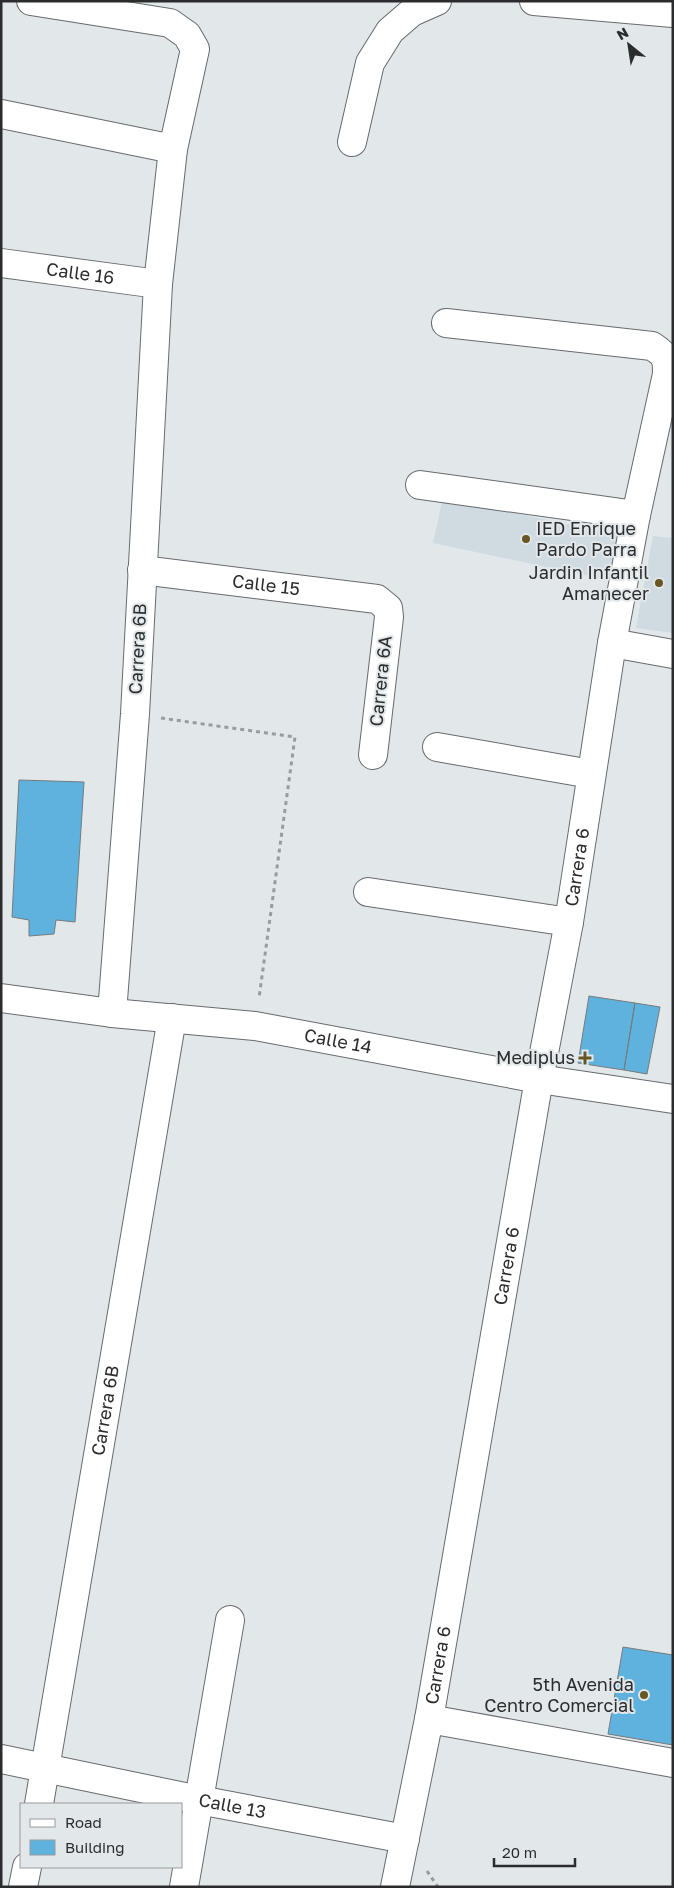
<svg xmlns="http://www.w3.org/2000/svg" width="674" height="1888" font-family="'Golos Text',sans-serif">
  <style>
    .built { fill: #cfdae1 }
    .building { fill: #5fb2dd; stroke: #767b7d }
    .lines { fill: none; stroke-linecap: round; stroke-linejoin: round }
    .minor-casing { stroke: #676b6e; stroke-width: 30 }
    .path { stroke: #989c9e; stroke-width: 3; stroke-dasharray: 4 4; stroke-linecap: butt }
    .minor { stroke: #fff; stroke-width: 28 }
    .poi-dot { fill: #685725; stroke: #e2e7ea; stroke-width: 2 }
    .labels { text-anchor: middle; stroke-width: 4; stroke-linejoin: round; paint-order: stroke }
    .street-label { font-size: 18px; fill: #2b2c2d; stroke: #e2e7ea }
    .poi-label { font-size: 18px; fill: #2b2c2d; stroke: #e2e7ea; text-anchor: end }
  </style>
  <rect width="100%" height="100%" fill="#e2e7ea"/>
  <!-- built -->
  <path class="built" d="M 443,498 L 619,535 L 609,580 L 433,543 Z
    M 653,536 L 673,538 L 673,633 L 636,628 Z"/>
  <!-- building -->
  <path class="building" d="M 19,780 L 84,782 L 75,922 L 56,920 L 54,934 L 29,936 L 29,920 L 12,917 Z
    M 589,996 L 635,1003 L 624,1070 L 578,1063 Z
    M 635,1003 L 660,1007 L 647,1074 L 624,1070 Z
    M 623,1647 L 673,1655 L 673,1745 L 608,1734 Z"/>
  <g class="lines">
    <!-- minor casing -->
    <g class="minor-casing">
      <g id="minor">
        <path d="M 31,1 L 170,23 L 187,35 L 195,49 L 173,149 L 158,284 L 135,714 L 112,1013"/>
        <path d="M 534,1 L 673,13"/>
        <path d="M 1,114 L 173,149"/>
        <path d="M 352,142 L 370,63 L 390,31 L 412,12 L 437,1"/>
        <path id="s1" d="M 1,263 L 158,284"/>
        <path d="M 420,485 L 636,515"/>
        <path id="s2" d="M 142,570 L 377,599 L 388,608 L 389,617 L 373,755"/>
        <path d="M 612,643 L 673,654"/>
        <path d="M 437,747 L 591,774"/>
        <path d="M 368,892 L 569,922"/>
        <path id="s3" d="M 1,998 L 112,1013 L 255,1026 L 539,1079 L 673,1099"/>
        <path d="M 429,1719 L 673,1763"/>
        <path id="s4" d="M 1,1759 L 199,1800 L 405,1839"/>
        <path id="s5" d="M 39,1804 L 172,1018"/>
        <path d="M 23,1887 L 27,1867"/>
        <path d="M 184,1887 L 230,1620"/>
        <path id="s6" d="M 395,1887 L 429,1719 L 539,1079 L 569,922 L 612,643 L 636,515 L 667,374 C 667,358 666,355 652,346 L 446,323"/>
      </g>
    </g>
    <!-- path -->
    <path class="path" d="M 161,718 L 295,737 L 259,998
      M 427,1871 L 438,1887"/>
    <!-- minor -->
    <use href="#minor" class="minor"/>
  </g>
  <!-- markers -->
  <g class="poi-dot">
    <circle cx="526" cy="539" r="5"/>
    <circle cx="659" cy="583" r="5"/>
    <path d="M582.5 1050.5h5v5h5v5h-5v5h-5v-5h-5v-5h5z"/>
    <circle cx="644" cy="1695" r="5"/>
  </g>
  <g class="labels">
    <!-- street labels -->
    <g class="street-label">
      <text dy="6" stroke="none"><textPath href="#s1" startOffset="80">Calle 16</textPath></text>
      <text dy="6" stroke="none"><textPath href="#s2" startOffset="125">Calle 15</textPath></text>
      <text transform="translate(138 649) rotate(-87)" y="6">Carrera 6B</text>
      <text transform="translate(381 681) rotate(-84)" y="6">Carrera 6A</text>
      <text dy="6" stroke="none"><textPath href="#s6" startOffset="1036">Carrera 6</textPath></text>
      <text dy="6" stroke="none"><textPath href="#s3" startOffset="340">Calle 14</textPath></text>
      <text dy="6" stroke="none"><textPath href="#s6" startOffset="631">Carrera 6</textPath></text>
      <text dy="6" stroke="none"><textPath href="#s5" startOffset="399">Carrera 6B</textPath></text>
      <text dy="6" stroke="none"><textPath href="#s6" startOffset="226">Carrera 6</textPath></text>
      <text dy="6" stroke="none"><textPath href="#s4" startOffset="236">Calle 13</textPath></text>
    </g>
    <!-- poi labels -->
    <g class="poi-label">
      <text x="536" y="535" text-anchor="start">IED Enrique<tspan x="536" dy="21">Pardo Parra</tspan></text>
      <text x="649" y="579">Jardin Infantil<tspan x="649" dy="21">Amanecer</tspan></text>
      <text x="575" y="1064">Mediplus</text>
      <text x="634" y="1691">5th Avenida<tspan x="634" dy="21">Centro Comercial</tspan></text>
    </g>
  </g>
  <!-- border -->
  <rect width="674" height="1888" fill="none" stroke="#2b2c2d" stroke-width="5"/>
  <!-- legend -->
  <rect x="20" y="1803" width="162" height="65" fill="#e2e7ea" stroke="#999c9e"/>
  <rect x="30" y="1819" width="25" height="8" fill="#ffffff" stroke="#999c9e"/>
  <text x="65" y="1828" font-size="15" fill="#2b2c2d">Road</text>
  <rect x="30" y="1840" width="25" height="15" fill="#5fb2dd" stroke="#999c9e"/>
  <text x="65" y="1853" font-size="15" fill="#2b2c2d">Building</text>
  <!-- north arrow -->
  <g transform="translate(629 45) rotate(330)" stroke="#e2e7ea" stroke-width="4" paint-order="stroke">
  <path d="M0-4L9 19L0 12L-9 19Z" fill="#2b2c2d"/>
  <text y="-8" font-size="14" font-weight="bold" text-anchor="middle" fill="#2b2c2d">N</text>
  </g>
  <!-- scale -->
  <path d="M494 1858v8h81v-8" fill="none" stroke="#2b2c2d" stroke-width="2.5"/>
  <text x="502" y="1858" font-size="15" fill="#2b2c2d" stroke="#e2e7ea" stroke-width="4" paint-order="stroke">20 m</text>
</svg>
